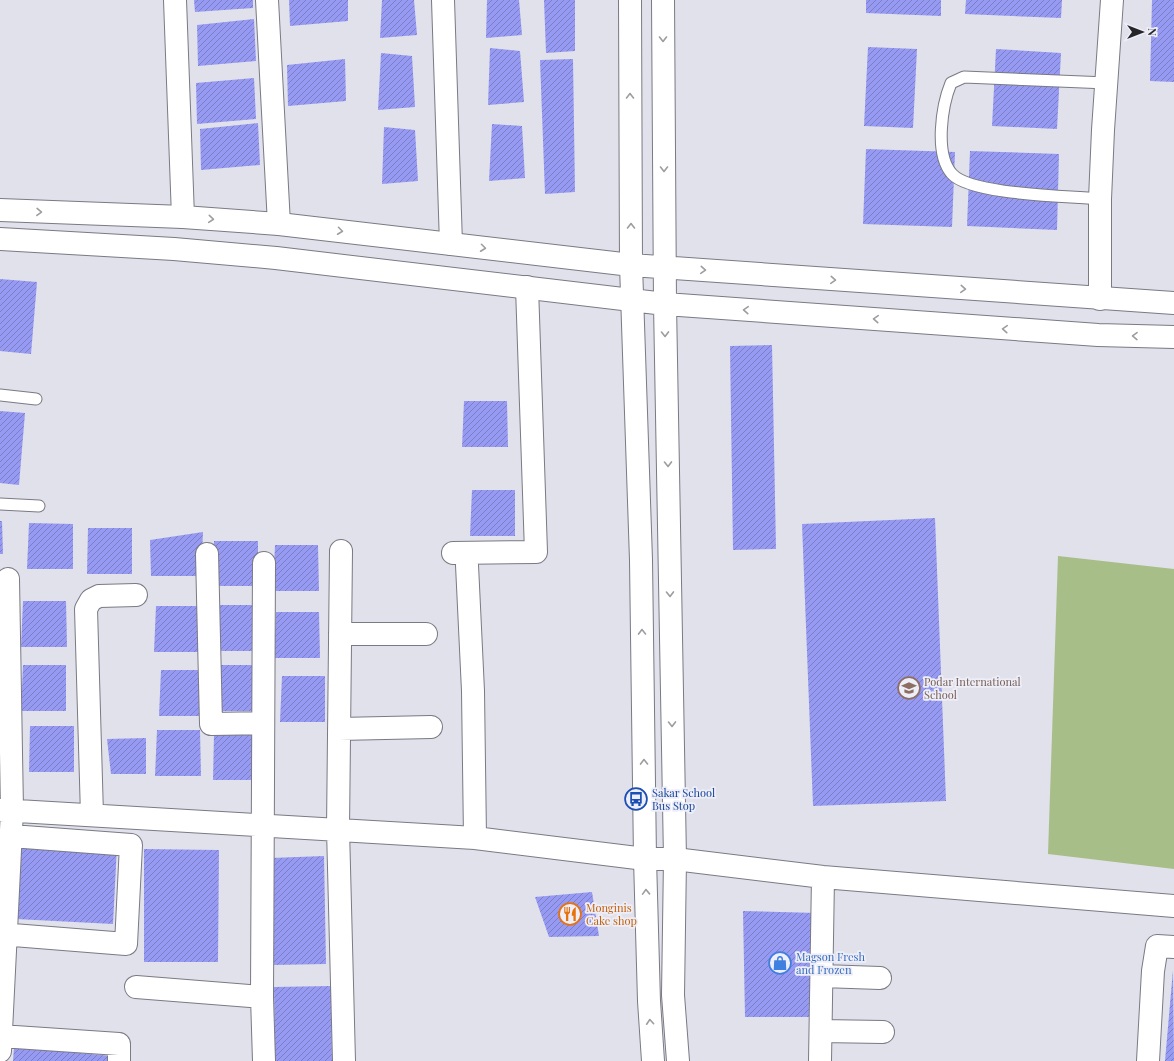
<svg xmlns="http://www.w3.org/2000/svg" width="1174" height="1061" font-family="'Playfair Display',serif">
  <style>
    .pitch { fill: #a8be88 }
    .building { fill: url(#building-hatch) }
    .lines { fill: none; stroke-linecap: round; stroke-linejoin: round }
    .lane-casing { stroke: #797a83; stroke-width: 13 }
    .street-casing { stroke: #797a83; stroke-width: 24 }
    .secondary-casing { stroke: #797a83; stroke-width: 24 }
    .lane { stroke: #fff; stroke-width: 11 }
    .street { stroke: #fff; stroke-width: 22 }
    .secondary { stroke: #fff; stroke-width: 22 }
    .oneway { stroke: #9d9d9f }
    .labels { text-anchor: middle; stroke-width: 3.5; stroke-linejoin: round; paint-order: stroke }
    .education-label { font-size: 11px; fill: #785e54; stroke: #edeef8; text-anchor: start }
    .transit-label { font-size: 11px; fill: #164399; stroke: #edeef8; text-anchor: start }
    .food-label { font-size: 11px; fill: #c56008; stroke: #edeef8; text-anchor: start }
    .shop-label { font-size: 11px; fill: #366cbe; stroke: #edeef8; text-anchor: start }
  </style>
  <defs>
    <pattern id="building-hatch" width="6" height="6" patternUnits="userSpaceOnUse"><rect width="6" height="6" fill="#979af3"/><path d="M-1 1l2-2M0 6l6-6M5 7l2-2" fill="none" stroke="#7b7dc5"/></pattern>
  </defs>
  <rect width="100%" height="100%" fill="#e0e1ea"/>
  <!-- pitch -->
  <path class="pitch" d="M 1058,556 L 1174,569 L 1174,869 L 1048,854 Z"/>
  <!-- building -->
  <path class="building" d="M 194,0 L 253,0 L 253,8 L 195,12 Z
    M 289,0 L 348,0 L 348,21 L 290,26 Z
    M 382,0 L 414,0 L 417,35 L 380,38 Z
    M 487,0 L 519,0 L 522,35 L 486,38 Z
    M 544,0 L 575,0 L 575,51 L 546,53 Z
    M 866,0 L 941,0 L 941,16 L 866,13 Z
    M 966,0 L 1062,0 L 1061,18 L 965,14 Z
    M 1152,0 L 1174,0 L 1174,82 L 1150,81 Z
    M 254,19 L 256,61 L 198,66 L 197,25 Z
    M 868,47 L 917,49 L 913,128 L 864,126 Z
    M 490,48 L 520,51 L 524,102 L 488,105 Z
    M 996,49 L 1061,53 L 1057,129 L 992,126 Z
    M 381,53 L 412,56 L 415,107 L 378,110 Z
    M 345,59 L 346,101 L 288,106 L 287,65 Z
    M 573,59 L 575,192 L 545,194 L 540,60 Z
    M 254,78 L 256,119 L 197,124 L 196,83 Z
    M 258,123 L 260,165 L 201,170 L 200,129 Z
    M 492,124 L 522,126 L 525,178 L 489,181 Z
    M 384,127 L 415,130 L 418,181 L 382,184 Z
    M 866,149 L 955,152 L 952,227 L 863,224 Z
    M 970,151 L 1059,154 L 1057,230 L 967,226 Z
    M 0,279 L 37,282 L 31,354 L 0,351 Z
    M 772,345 L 776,549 L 733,550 L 730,346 Z
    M 464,401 L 507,401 L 508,447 L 462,447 Z
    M 0,411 L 25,413 L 19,485 L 0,483 Z
    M 472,490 L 515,490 L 515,536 L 470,536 Z
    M 935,518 L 946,801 L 813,806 L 802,524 Z
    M 0,521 L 2,521 L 3,554 L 0,554 Z
    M 29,523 L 73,524 L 73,569 L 27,569 Z
    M 88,528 L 132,528 L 132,574 L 87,574 Z
    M 203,532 L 201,576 L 151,576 L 150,540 Z
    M 214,541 L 258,541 L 258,586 L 213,586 Z
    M 275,545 L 318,545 L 319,591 L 273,591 Z
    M 23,601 L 66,601 L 67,647 L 21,647 Z
    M 212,605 L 256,605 L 256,651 L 210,651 Z
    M 156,606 L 199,606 L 200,652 L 154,652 Z
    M 276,612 L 319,612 L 320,658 L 274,658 Z
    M 23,665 L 66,665 L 66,711 L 21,711 Z
    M 215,665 L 258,665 L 259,711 L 214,711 Z
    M 161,670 L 204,670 L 205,716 L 159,716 Z
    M 282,676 L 325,676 L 325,722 L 280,722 Z
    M 30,726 L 74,726 L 74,772 L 29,772 Z
    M 157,730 L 200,730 L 201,776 L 155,776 Z
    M 214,734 L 258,734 L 258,780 L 213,780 Z
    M 146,738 L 146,774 L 111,774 L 107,739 Z
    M 20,841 L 117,846 L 113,924 L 16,919 Z
    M 144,849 L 219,850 L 218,962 L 144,962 Z
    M 324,856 L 326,964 L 273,965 L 271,858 Z
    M 592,892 L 599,936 L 549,937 L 535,897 Z
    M 743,911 L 817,913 L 813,1017 L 745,1017 Z
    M 1173,970 L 1174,1061 L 1165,1061 Z
    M 331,986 L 332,1061 L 275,1061 L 274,987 Z
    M 14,1047 L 112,1056 L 111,1061 L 13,1061 Z"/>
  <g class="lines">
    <!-- lane casing -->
    <g class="lane-casing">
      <path id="lane" d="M 1100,199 C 1069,196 971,195 952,174 C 934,154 942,105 951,83 L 964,77 L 1107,83
        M 0,395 L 36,399
        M 0,504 L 39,506"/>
    </g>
    <!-- street casing -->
    <g class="street-casing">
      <path id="street" d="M 175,0 L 183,217
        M 267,0 L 279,224
        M 443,0 L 451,244
        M 1100,299 L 1100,199 L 1103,130 L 1112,0
        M 341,551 L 338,829 L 344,1061
        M 453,553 L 536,552 L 527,287
        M 207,554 L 211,724 L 263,723
        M 264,563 L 262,997 L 264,1061
        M 467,565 L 473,691 L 475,838
        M 340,634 L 426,634
        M 339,729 L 431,727
        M 0,810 L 475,838 L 645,859 L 675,859 L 823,877 L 1174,906
        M 92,815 L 86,609 L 91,600 L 99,596 L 136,595
        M 0,934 L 126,944 L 131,845 L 11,836
        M 822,976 L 880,978
        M 136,987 L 262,997
        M 821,1031 L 883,1032
        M 0,1036 L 119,1044 L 119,1061
        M 0,1051 L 12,810 L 8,579
        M 820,1061 L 823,877
        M 1148,1061 L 1153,971 L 1157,946 L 1174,947"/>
    </g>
    <!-- secondary casing -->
    <g class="secondary-casing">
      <path id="secondary" d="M 630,0 L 631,265 L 641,560 L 645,859 L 649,1001 L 653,1061
        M 663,0 L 665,304 L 675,859 L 673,995 L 678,1061
        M 0,210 L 183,217 L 279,224 L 631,265 L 1174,303
        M 0,239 L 174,249 L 276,258 L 665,304 L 1098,335 L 1174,337"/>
    </g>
    <!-- lane -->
    <use href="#lane" class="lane"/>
    <!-- street -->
    <use href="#street" class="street"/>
    <!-- secondary -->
    <use href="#secondary" class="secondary"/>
  </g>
  <!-- one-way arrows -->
  <defs><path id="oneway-chevron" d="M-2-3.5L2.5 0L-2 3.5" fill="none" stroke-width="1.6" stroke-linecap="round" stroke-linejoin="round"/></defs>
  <g class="oneway">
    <use href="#oneway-chevron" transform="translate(663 39) rotate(90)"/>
    <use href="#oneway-chevron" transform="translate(630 96) rotate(-90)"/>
    <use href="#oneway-chevron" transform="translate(664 169) rotate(90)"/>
    <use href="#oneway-chevron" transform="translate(39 212) rotate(2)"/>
    <use href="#oneway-chevron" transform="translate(211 219) rotate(5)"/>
    <use href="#oneway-chevron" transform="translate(631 226) rotate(-90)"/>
    <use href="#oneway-chevron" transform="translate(340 231) rotate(7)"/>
    <use href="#oneway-chevron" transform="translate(483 248) rotate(7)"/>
    <use href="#oneway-chevron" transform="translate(703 270) rotate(4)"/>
    <use href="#oneway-chevron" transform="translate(833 280) rotate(4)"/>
    <use href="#oneway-chevron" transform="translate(963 289) rotate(4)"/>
    <use href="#oneway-chevron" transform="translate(746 310) rotate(-176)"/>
    <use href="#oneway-chevron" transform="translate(876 319) rotate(-176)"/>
    <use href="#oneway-chevron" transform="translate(1005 329) rotate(-176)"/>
    <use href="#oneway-chevron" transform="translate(665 334) rotate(89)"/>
    <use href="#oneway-chevron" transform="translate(1135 336) rotate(-179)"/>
    <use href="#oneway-chevron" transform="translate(668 464) rotate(89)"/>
    <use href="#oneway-chevron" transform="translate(670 594) rotate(89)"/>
    <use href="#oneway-chevron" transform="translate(642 632) rotate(-91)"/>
    <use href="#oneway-chevron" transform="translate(672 724) rotate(89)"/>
    <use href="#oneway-chevron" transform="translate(644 762) rotate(-91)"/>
    <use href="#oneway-chevron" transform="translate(646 892) rotate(-92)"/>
    <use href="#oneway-chevron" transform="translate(650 1022) rotate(-94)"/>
  </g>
  <!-- icons -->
  <defs>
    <g id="school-ring" transform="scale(1.15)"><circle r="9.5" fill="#edeef8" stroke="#8d6e63" stroke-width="1.5"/><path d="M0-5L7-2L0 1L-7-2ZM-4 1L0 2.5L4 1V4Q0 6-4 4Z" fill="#8d6e63"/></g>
    <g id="bus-ring" transform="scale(1.15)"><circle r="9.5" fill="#edeef8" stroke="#1a4fb4" stroke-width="1.5"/><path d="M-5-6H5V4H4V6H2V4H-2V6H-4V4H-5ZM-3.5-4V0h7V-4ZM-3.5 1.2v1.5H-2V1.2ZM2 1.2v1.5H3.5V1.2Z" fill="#1a4fb4"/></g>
    <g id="restaurant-ring" transform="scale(1.15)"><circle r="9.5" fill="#edeef8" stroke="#e8710a" stroke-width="1.5"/><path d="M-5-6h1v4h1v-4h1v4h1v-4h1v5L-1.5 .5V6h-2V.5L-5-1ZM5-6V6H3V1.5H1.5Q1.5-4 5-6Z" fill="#e8710a"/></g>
    <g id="shop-ring" transform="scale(1.15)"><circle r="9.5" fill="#edeef8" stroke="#3f7fe0" stroke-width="1.5"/><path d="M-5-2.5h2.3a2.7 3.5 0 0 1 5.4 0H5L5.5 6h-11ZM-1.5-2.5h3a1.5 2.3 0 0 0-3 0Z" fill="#3f7fe0"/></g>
  </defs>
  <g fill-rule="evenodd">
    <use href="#school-ring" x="909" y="688"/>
    <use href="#bus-ring" x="636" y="799"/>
    <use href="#restaurant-ring" x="570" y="914"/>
    <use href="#shop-ring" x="780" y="963"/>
  </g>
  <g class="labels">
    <!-- education labels -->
    <g class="education-label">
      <text x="924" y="686">Podar International<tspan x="924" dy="13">School</tspan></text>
    </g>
    <!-- transit labels -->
    <g class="transit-label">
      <text x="652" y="797">Sakar School<tspan x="652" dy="13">Bus Stop</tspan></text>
    </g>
    <!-- food labels -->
    <g class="food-label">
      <text x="586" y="912">Monginis<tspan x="586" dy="13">Cake shop</tspan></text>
    </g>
    <!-- shop labels -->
    <g class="shop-label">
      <text x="796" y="961">Magson Fresh<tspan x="796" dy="13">and Frozen</tspan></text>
    </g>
  </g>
  <!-- north arrow -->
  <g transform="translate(1142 32) rotate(90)" stroke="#edeef8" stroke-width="3" paint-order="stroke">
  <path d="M0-3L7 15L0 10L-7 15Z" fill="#26262a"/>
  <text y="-6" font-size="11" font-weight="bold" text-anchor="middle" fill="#26262a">N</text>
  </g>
</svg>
